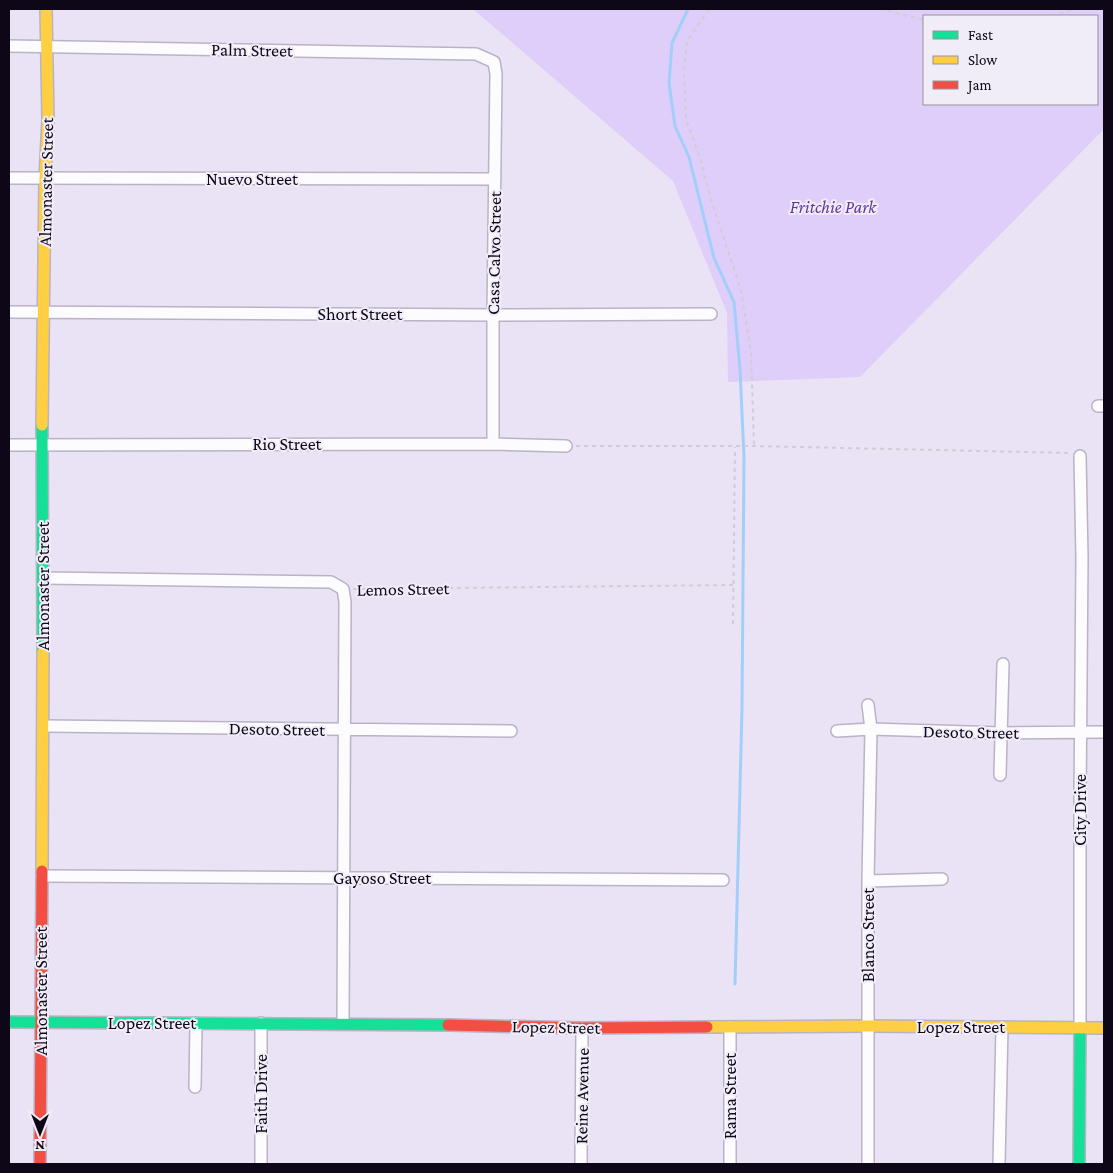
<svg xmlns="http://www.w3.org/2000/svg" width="1113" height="1173" font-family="'Crimson Pro',serif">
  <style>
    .green { fill: #dfcef9; fill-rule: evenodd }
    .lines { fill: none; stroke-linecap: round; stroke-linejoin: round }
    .stream { stroke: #a2cffa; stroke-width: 3 }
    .street-casing { stroke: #b9b3c4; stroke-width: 14 }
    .fast-casing { stroke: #b9b3c4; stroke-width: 14 }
    .slow-casing { stroke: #b9b3c4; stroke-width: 14 }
    .jam-casing { stroke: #b9b3c4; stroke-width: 14 }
    .path { stroke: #d0cdd3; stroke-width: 2; stroke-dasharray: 4 4; stroke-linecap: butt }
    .street { stroke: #fcfbfe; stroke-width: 11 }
    .fast { stroke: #16e098; stroke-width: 11 }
    .slow { stroke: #ffcf43; stroke-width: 11 }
    .jam { stroke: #f24e42; stroke-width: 11 }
    .labels { text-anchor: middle; stroke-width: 4; stroke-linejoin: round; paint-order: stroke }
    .street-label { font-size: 18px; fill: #0e0718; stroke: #f1edf8 }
    .park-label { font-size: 18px; font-style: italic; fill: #66369a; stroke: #f1edf8 }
  </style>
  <rect width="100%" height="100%" fill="#eae3f5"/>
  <!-- green -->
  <path class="green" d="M 473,9 L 1104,9 L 1104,129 L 860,377 L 728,382 L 727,313 L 673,181 ZM 924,16 L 1097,16 L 1097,104 L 924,104 Z"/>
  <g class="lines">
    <!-- stream -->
    <path class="stream" d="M 688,9 L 672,43 L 669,83 L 675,126 L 689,157 L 714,258 L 734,302 L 740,369 L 744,457 L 742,709 L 735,984"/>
    <!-- street casing -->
    <g class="street-casing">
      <path id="street" d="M 9,46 L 476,54 L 494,62 L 496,74 L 493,315 L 493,444
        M 9,178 L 495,179
        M 9,312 L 493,315 L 711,314
        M 1098,406 L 1104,406
        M 9,445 L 493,444 L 566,446
        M 44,578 L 331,582 L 343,589 L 345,602 L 343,1024
        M 43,726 L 511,731
        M 837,731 L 871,729 L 1001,733 L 1104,732
        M 1000,775 L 1003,664
        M 42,876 L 723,880
        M 868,881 L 942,879
        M 1080,1028 L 1080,800 L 1082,558 L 1080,456
        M 195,1087 L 196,1023
        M 261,1164 L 261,1023
        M 581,1164 L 582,1028
        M 730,1164 L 730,1027
        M 868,1164 L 868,881 L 871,729 L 868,705
        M 999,1164 L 1002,1027"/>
    </g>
    <!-- fast casing -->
    <g class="fast-casing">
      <path id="fast" d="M 42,425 L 43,652
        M 9,1022 L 448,1025
        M 1079,1164 L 1080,1028"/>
    </g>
    <!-- slow casing -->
    <g class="slow-casing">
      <path id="slow" d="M 42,425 L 45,179 L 48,119 L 46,9
        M 42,871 L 43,652
        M 707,1027 L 869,1026 L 1104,1028"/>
    </g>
    <!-- jam casing -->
    <g class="jam-casing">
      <path id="jam" d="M 448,1025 L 582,1028 L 707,1027
        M 40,1164 L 42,871"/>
    </g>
    <!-- path -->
    <path class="path" d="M 709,9 L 687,41 L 684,72 L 686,119 L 700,158 L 711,200 L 741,290 L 751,352 L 754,445
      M 880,9 L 924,20
      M 1052,16 L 1074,9
      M 576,446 L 754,446 L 1071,453
      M 353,589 L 733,585
      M 733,624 L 735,447"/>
    <!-- street -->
    <use href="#street" class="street"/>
    <!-- fast -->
    <use href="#fast" class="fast"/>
    <!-- slow -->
    <use href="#slow" class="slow"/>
    <!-- jam -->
    <use href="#jam" class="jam"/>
  </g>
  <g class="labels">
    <!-- street labels -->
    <g class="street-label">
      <text transform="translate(252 50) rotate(1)" y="6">Palm Street</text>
      <text x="252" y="185">Nuevo Street</text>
      <text transform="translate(46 182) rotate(-89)" y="6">Almonaster Street</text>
      <text transform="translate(494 253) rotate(-89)" y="6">Casa Calvo Street</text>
      <text x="360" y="320">Short Street</text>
      <text x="287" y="450">Rio Street</text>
      <text transform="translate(43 586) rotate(-90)" y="6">Almonaster Street</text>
      <text transform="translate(403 589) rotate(-1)" y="6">Lemos Street</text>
      <text transform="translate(277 729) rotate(1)" y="6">Desoto Street</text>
      <text transform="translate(971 732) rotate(1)" y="6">Desoto Street</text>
      <text transform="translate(1080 810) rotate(-90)" y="6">City Drive</text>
      <text x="382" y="884">Gayoso Street</text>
      <text transform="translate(868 935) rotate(-90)" y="6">Blanco Street</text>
      <text transform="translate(41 991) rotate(-90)" y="6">Almonaster Street</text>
      <text x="152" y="1029">Lopez Street</text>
      <text transform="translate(556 1027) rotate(1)" y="6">Lopez Street</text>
      <text x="961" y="1033">Lopez Street</text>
      <text transform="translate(261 1094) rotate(-90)" y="6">Faith Drive</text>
      <text transform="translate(582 1096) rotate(-89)" y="6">Reine Avenue</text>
      <text transform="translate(730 1096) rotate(-90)" y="6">Rama Street</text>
    </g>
    <!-- park labels -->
    <g class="park-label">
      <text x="833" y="213">Fritchie Park</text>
    </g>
  </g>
  <!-- border -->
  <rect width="1113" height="1173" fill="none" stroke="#0e0718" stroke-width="20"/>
  <!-- legend -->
  <rect x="923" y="15" width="175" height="90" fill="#f1edf8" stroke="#96919e"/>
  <rect x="933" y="31" width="25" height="8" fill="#16e098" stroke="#96919e"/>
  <text x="968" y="40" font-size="15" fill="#0e0718">Fast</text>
  <rect x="933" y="56" width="25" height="8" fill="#ffcf43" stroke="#96919e"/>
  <text x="968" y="65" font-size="15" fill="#0e0718">Slow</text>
  <rect x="933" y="81" width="25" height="8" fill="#f24e42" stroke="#96919e"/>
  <text x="968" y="90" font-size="15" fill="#0e0718">Jam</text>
  <!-- north arrow -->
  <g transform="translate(40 1133) rotate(180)" stroke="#f1edf8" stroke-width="4" paint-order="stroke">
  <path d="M0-4L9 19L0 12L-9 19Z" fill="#0e0718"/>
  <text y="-8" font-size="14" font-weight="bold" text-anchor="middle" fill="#0e0718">N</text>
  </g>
</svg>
